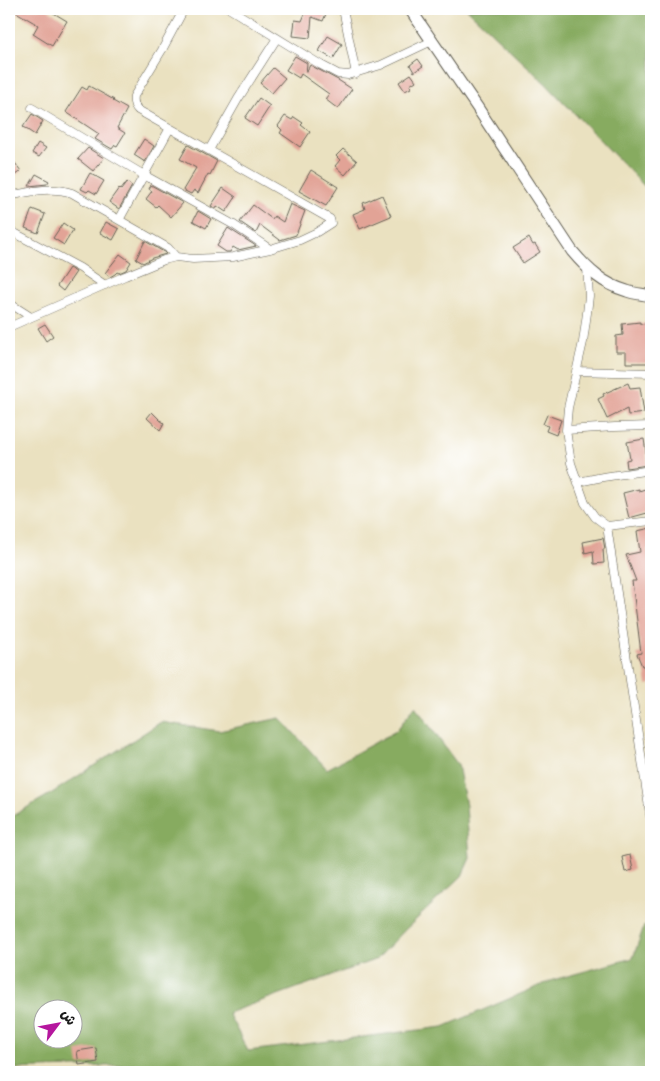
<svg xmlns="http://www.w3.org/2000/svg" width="660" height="1081" font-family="Dekko,'Playpen Sans Arabic',sans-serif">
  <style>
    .forest { fill: #87ab60; stroke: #52643e; fill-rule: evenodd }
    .building { fill: #e2a396 }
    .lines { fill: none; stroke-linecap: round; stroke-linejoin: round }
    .minor-casing { stroke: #646155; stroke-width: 9 }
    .secondary-casing { stroke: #646155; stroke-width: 13 }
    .minor { stroke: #fff; stroke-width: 8 }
    .secondary { stroke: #fff; stroke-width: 11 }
  </style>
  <rect width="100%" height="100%" fill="#fff"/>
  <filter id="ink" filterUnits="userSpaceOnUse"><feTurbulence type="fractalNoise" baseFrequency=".02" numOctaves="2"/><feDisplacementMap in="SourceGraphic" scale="10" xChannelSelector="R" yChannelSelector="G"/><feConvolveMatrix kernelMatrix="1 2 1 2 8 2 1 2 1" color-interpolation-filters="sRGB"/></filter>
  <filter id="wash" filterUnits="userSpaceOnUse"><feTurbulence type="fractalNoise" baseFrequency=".0096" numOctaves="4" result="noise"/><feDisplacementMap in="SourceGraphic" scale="20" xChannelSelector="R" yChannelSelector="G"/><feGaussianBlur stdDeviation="1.12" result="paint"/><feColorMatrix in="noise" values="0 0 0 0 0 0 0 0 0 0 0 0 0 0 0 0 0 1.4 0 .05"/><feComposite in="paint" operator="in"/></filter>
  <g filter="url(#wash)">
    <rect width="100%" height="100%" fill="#eae1c0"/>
    <!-- forest -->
    <path class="forest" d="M 467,9 L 651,9 L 651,193 L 546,84 Z
      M 415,706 L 458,765 L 466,806 L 470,858 L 462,876 L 405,930 L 377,959 L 228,1013 L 248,1051 L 443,1027 L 553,980 L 633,958 L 644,926 L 651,927 L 651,1072 L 143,1072 L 137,1065 L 9,1069 L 9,818 L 52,793 L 161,722 L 219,731 L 280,718 L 327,769 L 396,731 ZM 42,1008 L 72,1008 L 72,1038 L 42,1038 Z"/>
    <g id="blocks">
      <!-- building -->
      <path class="building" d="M 11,9 L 47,9 L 67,21 L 52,46 L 33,34 L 38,25 Z
        M 307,9 L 328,9 L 323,21 L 312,17 L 310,38 L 293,36 L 295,20 L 302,21 Z
        M 328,36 L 342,44 L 333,59 L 319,51 Z
        M 295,56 L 307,63 L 306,73 L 310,65 L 338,80 L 352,89 L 338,109 L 325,99 L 329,94 L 301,74 L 299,78 L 286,70 Z
        M 418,59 L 423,66 L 414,72 L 410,65 Z
        M 273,68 L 285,78 L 272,93 L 260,83 Z
        M 411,74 L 416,81 L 410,85 L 411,88 L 405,91 L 399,82 Z
        M 89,86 L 114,100 L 113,101 L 127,109 L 117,128 L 125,133 L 117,146 L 115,145 L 112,149 L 95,139 L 99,134 L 66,112 L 82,87 L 87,90 Z
        M 259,98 L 270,106 L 257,126 L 245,118 Z
        M 32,114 L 43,121 L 35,135 L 23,127 Z
        M 285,116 L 292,120 L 294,117 L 303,123 L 301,125 L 310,132 L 300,147 L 280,133 L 282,130 L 278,126 Z
        M 144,139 L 154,146 L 145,162 L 134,155 Z
        M 38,143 L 46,148 L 39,157 L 32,153 Z
        M 188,145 L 217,161 L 210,175 L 208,174 L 198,193 L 194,190 L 191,194 L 183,190 L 196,168 L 180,159 Z
        M 88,148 L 104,158 L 93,171 L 78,159 Z
        M 343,149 L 357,161 L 345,175 L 335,166 L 340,160 L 336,156 Z
        M 15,163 L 21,171 L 9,179 L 9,168 Z
        M 311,170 L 338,187 L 326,206 L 299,191 Z
        M 90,173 L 104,181 L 96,194 L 89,190 L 87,192 L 81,189 Z
        M 36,174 L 49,181 L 47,184 L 29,186 Z
        M 127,182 L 132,186 L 119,209 L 109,202 L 119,188 L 121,190 Z
        M 151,185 L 183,203 L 171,217 L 158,205 L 156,207 L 146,199 L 152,191 L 149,189 Z
        M 223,188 L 236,197 L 226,212 L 217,206 L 216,209 L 211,206 Z
        M 382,195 L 391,216 L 360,229 L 353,214 L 365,209 L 363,203 Z
        M 290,204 L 305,211 L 296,235 L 280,240 L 260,225 L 256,233 L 240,222 L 253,205 L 272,219 L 274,216 L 283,222 Z
        M 32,209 L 45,214 L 38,233 L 25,228 Z
        M 198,211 L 211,219 L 206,228 L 193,221 Z
        M 106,222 L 119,229 L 113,240 L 100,233 Z
        M 63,223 L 73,230 L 64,245 L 53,238 Z
        M 228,228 L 231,230 L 256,246 L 238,250 L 233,247 L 230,252 L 226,252 L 217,246 Z
        M 529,238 L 533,245 L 535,244 L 540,252 L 523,263 L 513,248 Z
        M 145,241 L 164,252 L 166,254 L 152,258 L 143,263 L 136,259 Z
        M 120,254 L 131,262 L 126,270 L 119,273 L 117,272 L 115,274 L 110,277 L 105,273 Z
        M 69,268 L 76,272 L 63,291 L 57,286 Z
        M 640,322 L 640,324 L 651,323 L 651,363 L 626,363 L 626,352 L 616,352 L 616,336 L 623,335 L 622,324 Z
        M 45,324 L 53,336 L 46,341 L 38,328 Z
        M 628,383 L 630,388 L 640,387 L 644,413 L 628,415 L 627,409 L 607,419 L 598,399 L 604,396 L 603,394 Z
        M 152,412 L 160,420 L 164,423 L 160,430 L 147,418 Z
        M 547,415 L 561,420 L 556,435 L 546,431 L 548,426 L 543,424 Z
        M 644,439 L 648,465 L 627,468 L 626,460 L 630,459 L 627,442 Z
        M 651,487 L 651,512 L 629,518 L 623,493 L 639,489 L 639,491 Z
        M 651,528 L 651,549 L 647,549 L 651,560 L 651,684 L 647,685 L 644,666 L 642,666 L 637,654 L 641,653 L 632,581 L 636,581 L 626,555 L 640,552 L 637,531 Z
        M 603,538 L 605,549 L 603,549 L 604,563 L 594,564 L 593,551 L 585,553 L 583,542 Z
        M 630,855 L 633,870 L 625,872 L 622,857 Z
        M 96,1048 L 98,1062 L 79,1065 L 77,1051 Z"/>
    </g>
  </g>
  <g filter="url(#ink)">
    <use href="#blocks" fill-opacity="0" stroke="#646155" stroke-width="1"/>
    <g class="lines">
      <!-- minor casing -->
      <g class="minor-casing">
        <path id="minor" d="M 230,9 L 321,65 L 338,74 L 348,75 L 381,65 L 432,41
          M 343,9 L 356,74
          M 32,108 L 144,175 L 234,225 L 270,249
          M 209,150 L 238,99 L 277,38
          M 9,196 C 29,192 51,186 72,193 L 161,244 L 168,248 L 176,257
          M 119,220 L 170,128
          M 9,230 L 80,268 L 105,285
          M 587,268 L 589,296 L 587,313 L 583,342 L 568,408 L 566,430 L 571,463 L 585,503 L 595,517 L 607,526
          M 9,303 L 31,317
          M 9,327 L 125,276 L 164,260 L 176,257 L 193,259 L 233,257 L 270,249 L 300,240 L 317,232 L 331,223 L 330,219 L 138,110 C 134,106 133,102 134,96 L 162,50 L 184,9
          M 576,371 L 651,373
          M 566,430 L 615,427 L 651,426
          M 578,482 L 603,477 L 651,470
          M 651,521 L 607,526 L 651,821"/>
      </g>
      <!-- secondary casing -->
      <g class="secondary-casing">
        <path id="secondary" d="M 410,9 L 477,107 L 572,251 C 588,270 603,284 627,291 C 635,294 643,294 651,296"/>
      </g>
      <!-- minor -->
      <use href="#minor" class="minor"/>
      <!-- secondary -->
      <use href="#secondary" class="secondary"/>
    </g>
  </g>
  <!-- margin -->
  <rect width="660" height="1081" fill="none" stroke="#fff" stroke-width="30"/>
  <!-- north arrow -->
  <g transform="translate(58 1024) rotate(58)"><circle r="24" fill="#ffffff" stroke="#a4a4a4"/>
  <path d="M0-4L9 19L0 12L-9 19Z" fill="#b5179e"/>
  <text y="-8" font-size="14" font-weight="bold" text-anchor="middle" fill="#1c1c1c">ش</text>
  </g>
</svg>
